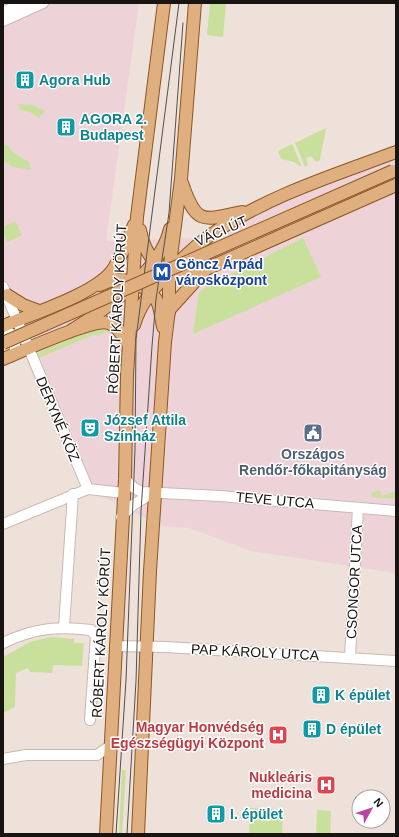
<svg xmlns="http://www.w3.org/2000/svg" width="399" height="837" font-family="Helvetica,sans-serif">
  <style>
    .commercial { fill: #edd3d7 }
    .green { fill: #c8e09c }
    .lines { fill: none; stroke-linecap: round; stroke-linejoin: round }
    .minor-casing { stroke: #c7bab2; stroke-width: 12 }
    .major-casing { stroke: #8d5622; stroke-width: 14 }
    .minor { stroke: #fff; stroke-width: 10 }
    .major { stroke: #e0af80; stroke-width: 12 }
    .tram { stroke: #554f4a; stroke-width: 1 }
    .major-bridge-casing { stroke: #8d5622; stroke-width: 14; stroke-linecap: butt }
    .major-bridge { stroke: #e0af80; stroke-width: 12 }
    .labels { text-anchor: middle; stroke-width: 3; stroke-linejoin: round; paint-order: stroke }
    .culture-label { font-size: 14px; font-weight: bold; fill: #0d838f; stroke: #fff; text-anchor: start }
    .street-label { font-size: 14px; fill: #181411; stroke: #fff }
    .transit-label { font-size: 14px; font-weight: bold; fill: #164399; stroke: #fff; text-anchor: start }
    .service-label { font-size: 14px; font-weight: bold; fill: #4e5e75; stroke: #fff }
    .health-label { font-size: 14px; font-weight: bold; fill: #be3a42; stroke: #fff; text-anchor: end }
  </style>
  <rect width="100%" height="100%" fill="#eee1d9"/>
  <!-- commercial -->
  <path class="commercial" d="M 37,3 L 139,3 L 106,241 L 194,238 L 396,147 L 396,573 L 251,551 L 189,528 L 161,526 L 82,486 L 27,362 L 15,318 L 3,291 L 3,17 Z"/>
  <!-- green -->
  <path class="green" d="M 210,3 L 226,3 L 223,37 L 207,35 Z
    M 18,104 L 33,105 L 45,111 L 39,118 L 30,112 L 20,110 Z
    M 326,128 L 320,160 L 316,162 L 311,156 L 306,158 L 308,165 L 305,167 L 295,143 Z
    M 6,144 L 14,153 L 29,162 L 31,170 L 13,167 L 3,161 L 3,147 Z
    M 292,144 L 302,167 L 294,162 L 281,159 L 278,151 Z
    M 15,221 L 22,235 L 7,242 L 3,233 L 3,227 Z
    M 303,238 L 321,277 L 193,334 L 199,292 L 213,283 Z
    M 106,324 L 109,331 L 97,336 L 95,334 L 39,358 L 37,353 Z
    M 379,490 L 382,496 L 396,491 L 396,499 L 372,497 L 371,493 Z
    M 50,637 L 74,639 L 74,643 L 84,643 L 82,666 L 53,665 L 52,673 L 30,672 L 28,668 L 16,673 L 15,707 L 3,713 L 3,657 L 30,642 Z
    M 122,770 L 126,770 L 122,834 L 119,834 Z
    M 250,808 L 283,810 L 282,834 L 249,834 Z
    M 317,810 L 331,811 L 330,834 L 316,834 Z"/>
  <g class="lines">
    <!-- minor casing -->
    <g class="minor-casing">
      <path id="minor" d="M 3,12 L 23,3
        M 3,21 L 43,3
        M 3,287 L 88,489
        M 3,328 C 14,334 17,343 14,355
        M 125,479 L 134,488 L 142,492 L 220,496 L 396,511
        M 121,517 L 133,505 L 154,492
        M 3,524 L 88,489 L 124,493
        M 64,627 L 73,494
        M 3,643 C 34,628 58,626 91,630 L 96,636 L 90,720
        M 115,646 L 166,647 L 396,661
        M 350,657 L 358,508
        M 3,759 L 26,755 L 97,755 L 110,746"/>
    </g>
    <!-- major casing -->
    <g class="major-casing">
      <path id="major" d="M 182,183 C 196,225 202,221 242,212
        M 140,230 C 144,253 159,275 185,275 C 191,276 200,271 206,269 L 396,185
        M 100,285 C 105,283 110,280 115,280 C 128,278 149,288 156,299 C 161,308 161,318 163,327
        M 7,295 L 23,305 L 39,311
        M 169,313 L 169,272 L 181,179 L 195,3
        M 134,325 C 140,304 153,289 167,274 C 182,259 197,244 215,232 C 270,195 335,175 396,152
        M 3,326 C 31,314 99,293 114,268 C 122,255 128,239 134,225
        M 69,332 C 105,310 160,272 170,229
        M 3,359 C 20,352 94,318 109,323 C 118,326 124,337 129,345
        M 106,834 L 125,479 L 127,375 L 137,217 L 164,3
        M 138,834 L 150,571 L 165,342 L 169,310 L 206,269"/>
    </g>
    <!-- minor -->
    <use href="#minor" class="minor"/>
    <!-- major -->
    <use href="#major" class="major"/>
    <!-- tram -->
    <path class="tram" d="M 116,834 L 126,680 L 135,449 L 136,339 L 179,3
      M 127,834 L 136,681 L 141,511 L 152,346 L 156,299 L 169,213 L 183,23"/>
    <!-- major-bridge casing -->
    <g class="major-bridge-casing">
      <path id="major-bridge" d="M 3,343 L 393,171"/>
    </g>
    <!-- major-bridge -->
    <use href="#major-bridge" class="major-bridge"/>
  </g>
  <!-- icons -->
  <defs>
    <g id="building-square" transform="scale(1)"><rect x="-9" y="-9" width="18" height="18" rx="4" fill="#0f9aa8" stroke="#fff"/><path d="M-4-6H4V6H1V3H-1V6H-4ZM-2.5-4.3h1.7v1.8h-1.7ZM.8-4.3h1.7v1.8H.8ZM-2.5-1h1.7V.8h-1.7ZM.8-1h1.7V.8H.8Z" fill="#fff"/></g>
    <g id="metro-square" transform="scale(1)"><rect x="-9" y="-9" width="18" height="18" rx="4" fill="#1a4fb4" stroke="#fff"/><path d="M-5.5 5V-5H-3L0 0L3-5H5.5V5H3V-.5L0 4L-3-.5V5Z" fill="#fff"/></g>
    <g id="theatre-square" transform="scale(1)"><rect x="-9" y="-9" width="18" height="18" rx="4" fill="#0f9aa8" stroke="#fff"/><path d="M-5-5.5Q0-4 5-5.5V0Q5 5 0 6Q-5 5-5 0ZM-3.3-2.5H-1v1.5H-3.3ZM1-2.5H3.3v1.5H1ZM-2.8 1Q0 5.5 2.8 1Z" fill="#fff"/></g>
    <g id="civic-square" transform="scale(1)"><rect x="-9" y="-9" width="18" height="18" rx="4" fill="#5c6f8a" stroke="#fff"/><path d="M-.6-6.5H3V-4.5H.6V-3L4-1V1h2V6H-6V1h2V-1L-.6-3ZM-1.2 2.5V6h2.4V2.5Z" fill="#fff"/></g>
    <g id="hospital-square" transform="scale(1)"><rect x="-9" y="-9" width="18" height="18" rx="4" fill="#e0444e" stroke="#fff"/><path d="M-5-5h3v3.5h4V-5h3V5h-3V1.5h-4V5h-3Z" fill="#fff"/></g>
  </defs>
  <g fill-rule="evenodd">
    <use href="#building-square" x="25" y="80"/>
    <use href="#building-square" x="66" y="127"/>
    <use href="#metro-square" x="162" y="272"/>
    <use href="#theatre-square" x="90" y="428"/>
    <use href="#civic-square" x="313" y="433"/>
    <use href="#building-square" x="321" y="695"/>
    <use href="#building-square" x="312" y="729"/>
    <use href="#hospital-square" x="278" y="735"/>
    <use href="#hospital-square" x="326" y="785"/>
    <use href="#building-square" x="216" y="814"/>
  </g>
  <g class="labels">
    <!-- culture labels -->
    <g class="culture-label">
      <text x="39" y="85">Agora Hub</text>
      <text x="80" y="124">AGORA 2.<tspan x="80" dy="16">Budapest</tspan></text>
      <text x="104" y="425">József Attila<tspan x="104" dy="16">Színház</tspan></text>
      <text x="335" y="700">K épület</text>
      <text x="326" y="734">D épület</text>
      <text x="230" y="819">I. épület</text>
    </g>
    <!-- street labels -->
    <g class="street-label">
      <text transform="translate(221 231) rotate(-24)" y="5">VÁCI ÚT</text>
      <text transform="translate(117 309) rotate(-87)" y="5">RÓBERT KÁROLY KÖRÚT</text>
      <text transform="translate(58 419) rotate(67)" y="5">DÉRYNÉ KÖZ</text>
      <text transform="translate(275 500) rotate(5)" y="5">TEVE UTCA</text>
      <text transform="translate(354 582) rotate(-87)" y="5">CSONGOR UTCA</text>
      <text transform="translate(101 633) rotate(-87)" y="5">RÓBERT KÁROLY KÖRÚT</text>
      <text transform="translate(255 652) rotate(3)" y="5">PAP KÁROLY UTCA</text>
    </g>
    <!-- transit labels -->
    <g class="transit-label">
      <text x="176" y="269">Göncz Árpád<tspan x="176" dy="16">városközpont</tspan></text>
    </g>
    <!-- service labels -->
    <g class="service-label">
      <text x="313" y="459">Országos<tspan x="313" dy="16">Rendőr-főkapitányság</tspan></text>
    </g>
    <!-- health labels -->
    <g class="health-label">
      <text x="264" y="732">Magyar Honvédség<tspan x="264" dy="16">Egészségügyi Központ</tspan></text>
      <text x="312" y="782">Nukleáris<tspan x="312" dy="16">medicina</tspan></text>
    </g>
  </g>
  <!-- border -->
  <rect width="399" height="837" fill="none" stroke="#181411" stroke-width="8"/>
  <!-- north arrow -->
  <g transform="translate(371 809) rotate(50)"><circle r="19" fill="#ffffff" stroke="#a3a1a0"/>
  <path d="M0-3L7 15L0 10L-7 15Z" fill="#b8459f"/>
  <text y="-6" font-size="11" font-weight="bold" text-anchor="middle" fill="#181411">N</text>
  </g>
</svg>
